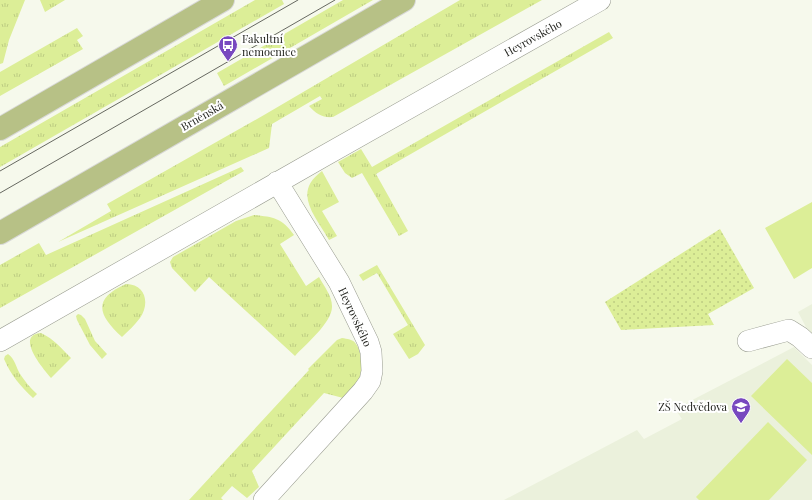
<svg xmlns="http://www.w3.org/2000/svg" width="812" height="500" font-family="'Playfair Display',serif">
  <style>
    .built { fill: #ebf1dc }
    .grass { fill: url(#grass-tufts) }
    .park { fill: url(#park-dots) }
    .garden { fill: #dcee97 }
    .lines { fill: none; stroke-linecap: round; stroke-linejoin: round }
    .street-casing { stroke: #999c90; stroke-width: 22 }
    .primary-casing { stroke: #d8d8d7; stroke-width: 24 }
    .street { stroke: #fff; stroke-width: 21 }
    .primary { stroke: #b7c186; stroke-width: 22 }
    .tram { stroke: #676961; stroke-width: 1 }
    .labels { text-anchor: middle; stroke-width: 4; stroke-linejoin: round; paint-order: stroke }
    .street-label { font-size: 11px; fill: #242520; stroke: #fff }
    .poi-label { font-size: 11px; fill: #242520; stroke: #fff; text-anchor: start }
  </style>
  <defs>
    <pattern id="grass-tufts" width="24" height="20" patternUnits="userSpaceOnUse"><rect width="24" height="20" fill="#dcee97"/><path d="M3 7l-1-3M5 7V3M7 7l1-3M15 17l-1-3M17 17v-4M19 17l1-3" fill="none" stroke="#bdcc82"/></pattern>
    <pattern id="park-dots" width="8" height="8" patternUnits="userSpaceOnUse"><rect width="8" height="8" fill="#dcee97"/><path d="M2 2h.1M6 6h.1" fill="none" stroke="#bdcc82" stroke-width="1.8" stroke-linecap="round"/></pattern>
  </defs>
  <rect width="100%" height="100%" fill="#f6f9ec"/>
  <!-- built -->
  <path class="built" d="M 812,304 L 812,334 L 808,331 L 798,312 Z
    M 794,347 L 812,365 L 812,500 L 504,500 L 637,430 L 644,439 L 682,419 L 675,409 Z"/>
  <!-- grass -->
  <path class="grass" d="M 0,0 L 25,0 L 9,40 L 3,63 L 0,64 Z
    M 40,0 L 65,0 L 45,12 Z
    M 255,0 L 282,0 L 284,4 L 0,167 L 0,147 Z
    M 343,0 L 373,0 L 224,86 L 217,73 Z
    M 460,0 L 542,0 L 333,117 C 323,118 316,114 309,106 L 322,99 L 320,96 L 272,124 L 269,148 L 58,242 L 111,211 L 107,204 L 264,115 Z
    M 77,28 L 83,36 L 77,40 L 83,49 L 0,96 L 0,72 Z
    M 609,32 L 613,38 L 376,174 L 408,231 L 399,236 L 362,173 L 352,178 L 345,173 L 338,162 L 361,149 L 372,167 Z
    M 241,167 L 244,171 L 0,308 L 0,265 L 39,243 L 46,255 Z
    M 322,171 L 339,202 L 322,211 L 337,236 L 329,240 C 315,215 292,193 322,171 Z
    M 254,215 C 274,217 282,218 294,235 L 280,244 L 306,286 L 319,277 C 324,286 332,296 332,306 C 333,322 305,345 295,356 L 209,277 L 195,292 L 172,268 L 170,262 L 173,257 L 236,221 Z
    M 377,265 L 425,345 L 418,354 L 409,359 L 393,334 L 408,325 L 377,273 L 363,281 L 359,275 Z
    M 126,284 C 146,284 150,304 140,318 C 135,325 128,331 122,337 C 98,315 92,299 126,284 Z
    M 78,314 L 81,315 L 85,319 L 95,341 L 107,354 L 102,359 L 90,345 L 77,320 L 76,316 Z
    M 41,333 C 54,339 61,348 71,358 L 51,378 C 44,370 14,335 41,333 Z
    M 342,338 C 347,339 353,339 356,344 C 362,352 362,368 360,377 C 357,384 351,392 347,399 L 324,393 L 252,471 L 259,487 L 247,498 L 232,486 L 221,498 L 223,500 L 189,500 L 309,370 L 308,369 L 337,340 Z
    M 8,354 C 15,359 16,367 20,374 C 25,381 30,388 37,394 L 33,398 C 20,386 11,375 4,359 L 5,356 Z"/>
  <!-- park -->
  <path class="park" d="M 720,229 L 754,288 L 708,314 L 714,325 L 621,330 L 605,302 Z"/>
  <!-- garden -->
  <path class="garden" d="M 812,202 L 812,268 L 794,279 L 765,228 Z
    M 787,359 L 812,383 L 812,455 L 751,396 Z
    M 768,422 L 807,460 L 769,500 L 699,500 L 696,497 Z"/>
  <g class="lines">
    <!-- street casing -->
    <g class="street-casing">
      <path id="street" d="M 0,341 L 324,156 L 600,0
        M 748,341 L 789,330 L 800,337 L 812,348
        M 264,500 L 363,391 L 370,381 L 372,371 L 371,352 L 368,342 L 339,282 L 277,182"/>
    </g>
    <!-- primary casing -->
    <g class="primary-casing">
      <path id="primary" d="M 0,129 L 223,0
        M 0,233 L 404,0"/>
    </g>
    <!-- street -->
    <use href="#street" class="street"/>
    <!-- primary -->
    <use href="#primary" class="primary"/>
    <!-- tram -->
    <path class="tram" d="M 0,171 L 298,0
      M 0,193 L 335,0"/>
  </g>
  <!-- icons -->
  <defs>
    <g id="bus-pin" transform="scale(1)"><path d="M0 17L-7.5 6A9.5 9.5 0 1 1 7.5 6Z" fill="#7848bf" stroke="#fff"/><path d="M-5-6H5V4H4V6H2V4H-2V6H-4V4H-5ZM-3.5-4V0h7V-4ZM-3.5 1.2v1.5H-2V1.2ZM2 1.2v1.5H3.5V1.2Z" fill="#fff"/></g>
    <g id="school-pin" transform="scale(1)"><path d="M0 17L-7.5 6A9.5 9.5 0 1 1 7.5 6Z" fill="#7848bf" stroke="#fff"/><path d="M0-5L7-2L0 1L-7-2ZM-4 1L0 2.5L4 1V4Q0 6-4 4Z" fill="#fff"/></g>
  </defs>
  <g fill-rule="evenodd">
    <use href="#bus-pin" x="228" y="45"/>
    <use href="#school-pin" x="741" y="407"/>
  </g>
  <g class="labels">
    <!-- street labels -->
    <g class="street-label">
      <text transform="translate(533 38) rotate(-29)" y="4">Heyrovského</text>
      <text transform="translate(202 116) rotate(-30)" y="4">Brněnská</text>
      <text transform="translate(355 317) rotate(65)" y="4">Heyrovského</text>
    </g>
    <!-- poi labels -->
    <g class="poi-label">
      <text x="242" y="43">Fakultní<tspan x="242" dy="13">nemocnice</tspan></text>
      <text x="727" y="411" text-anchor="end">ZŠ Nedvědova</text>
    </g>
  </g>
</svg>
